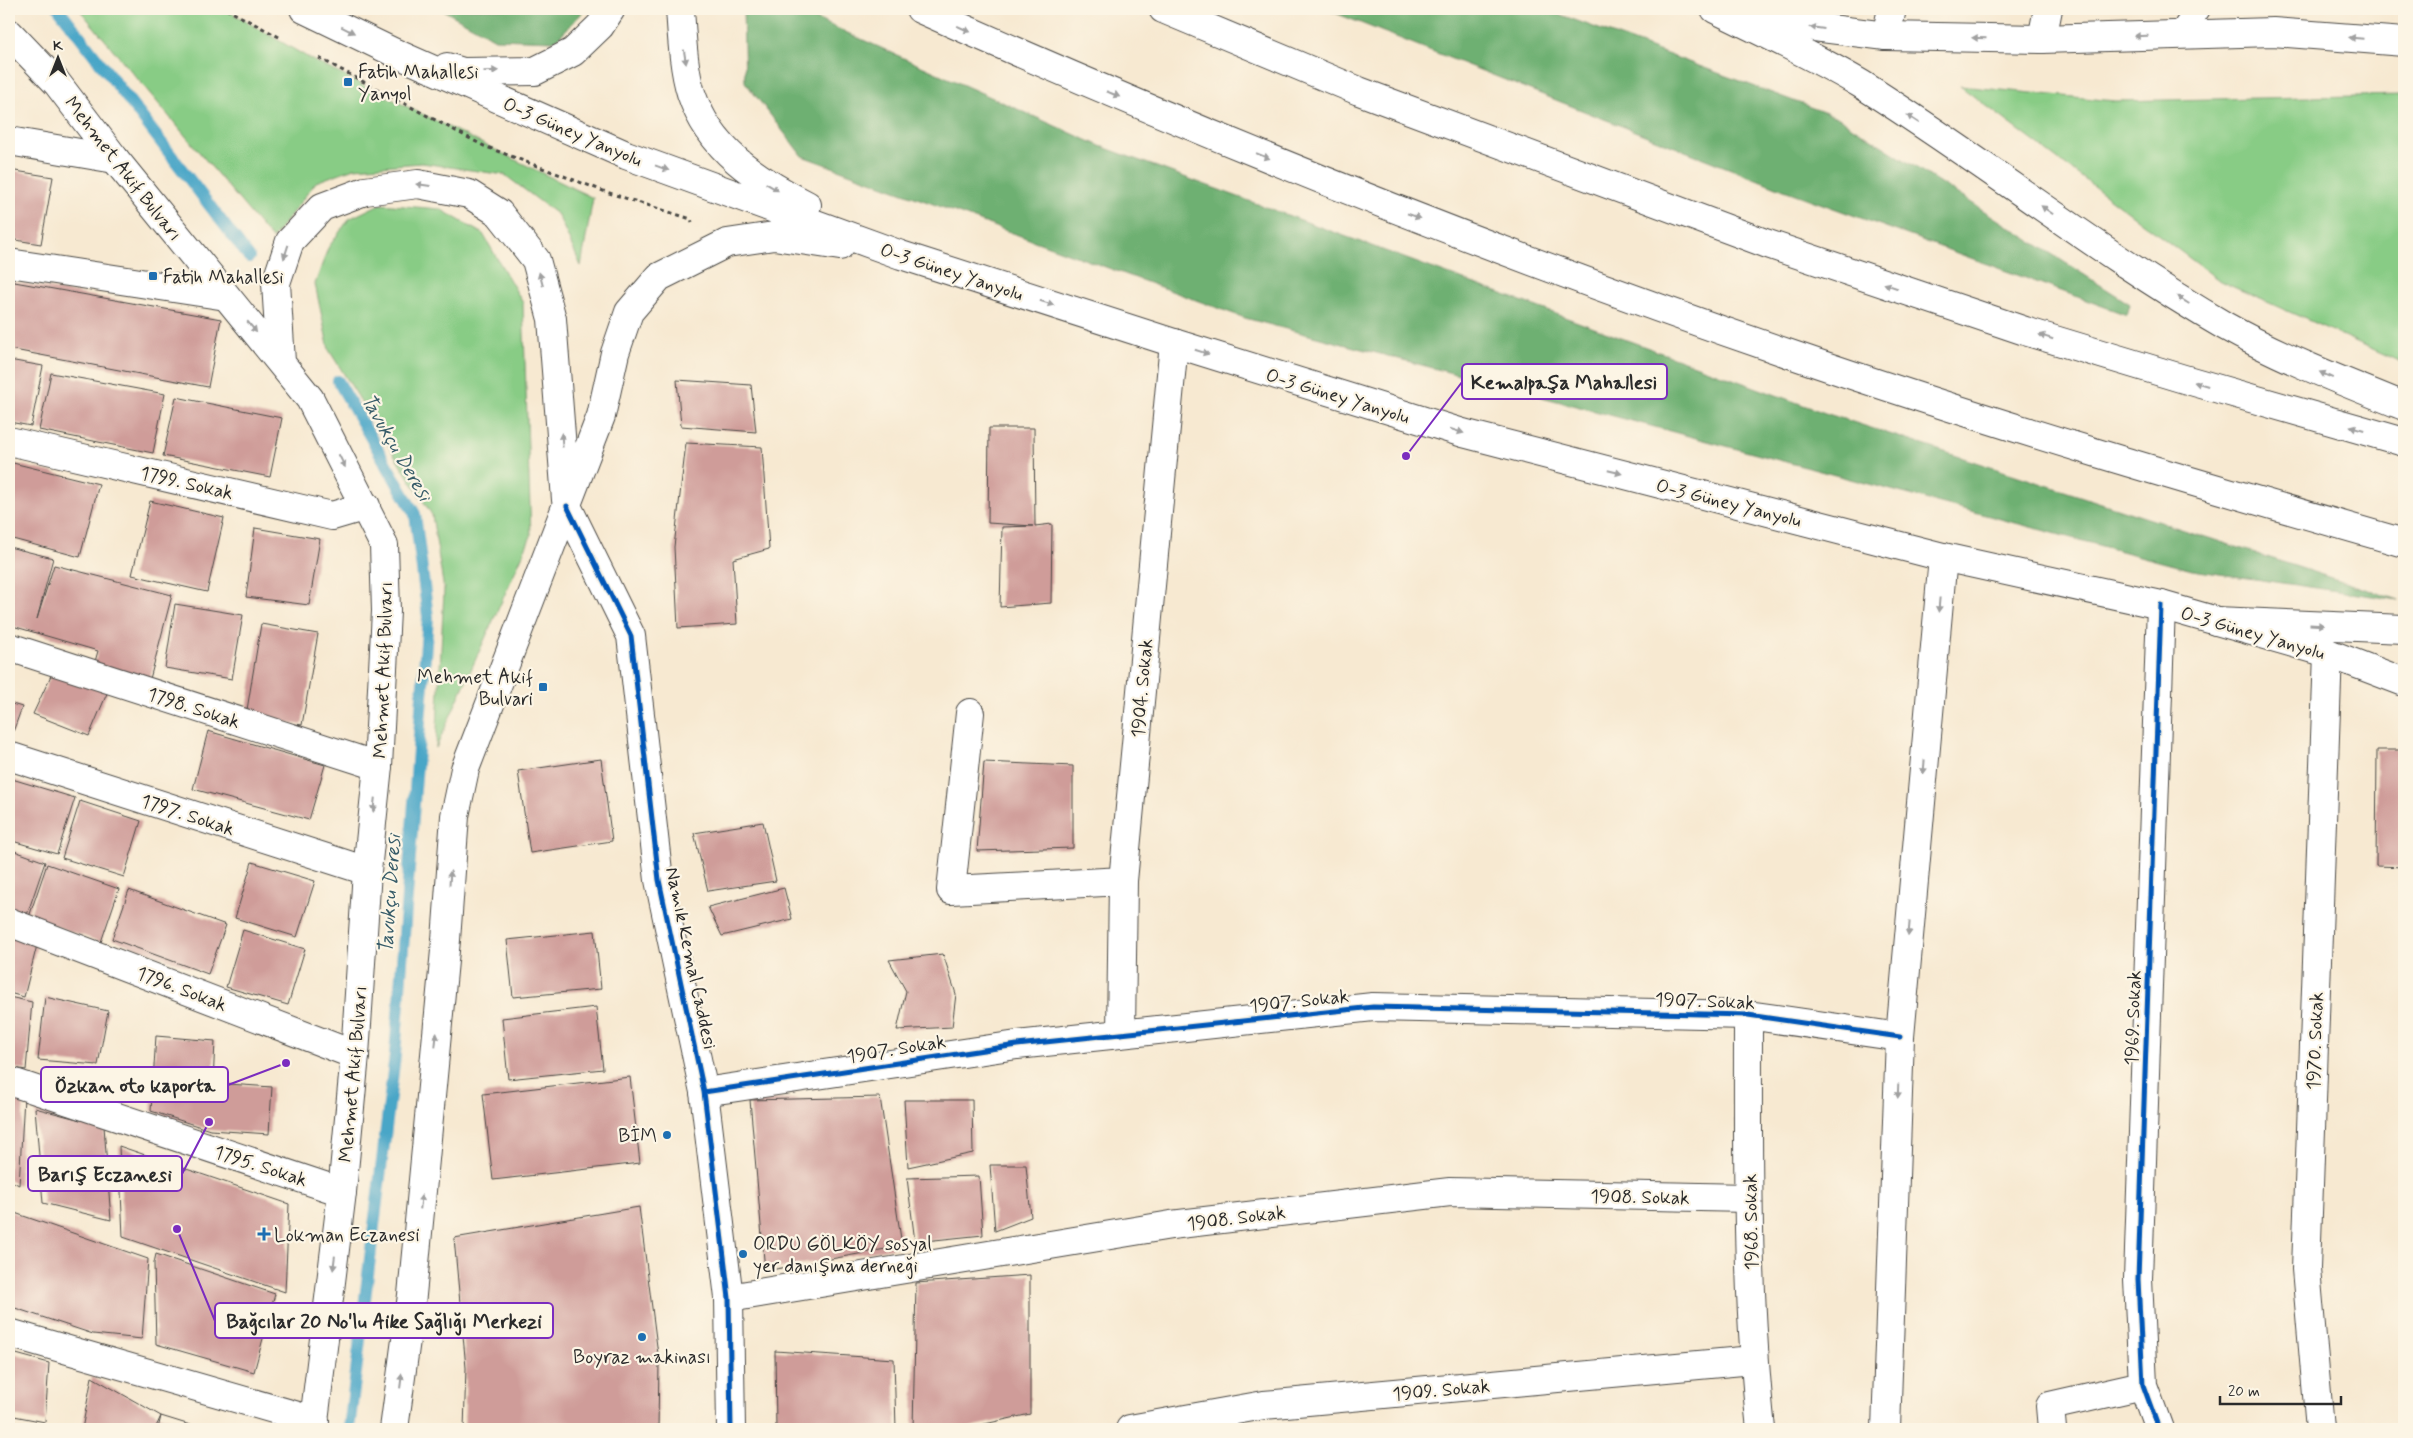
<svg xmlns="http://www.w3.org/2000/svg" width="2413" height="1438" font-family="Mynerve,sans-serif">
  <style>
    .green { fill: #88cc85; stroke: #5a7c58 }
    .forest { fill: #6eb072; stroke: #4c6e4e }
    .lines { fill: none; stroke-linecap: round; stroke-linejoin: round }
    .stream { stroke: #48a6c7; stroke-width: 12 }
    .building { fill: #cf9c99 }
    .service-casing { stroke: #4a4844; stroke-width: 26 }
    .minor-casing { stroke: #4a4844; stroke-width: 30 }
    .tertiary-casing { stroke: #4a4844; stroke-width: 30 }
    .primary-casing { stroke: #4a4844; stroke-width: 30 }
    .trunk-casing { stroke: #4a4844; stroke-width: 30 }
    .path { stroke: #4a4844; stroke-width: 3; stroke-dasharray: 4 4; stroke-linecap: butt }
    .service { stroke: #fff; stroke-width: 24 }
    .minor { stroke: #fff; stroke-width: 28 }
    .tertiary { stroke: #fff; stroke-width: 28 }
    .primary { stroke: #fff; stroke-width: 28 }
    .trunk { stroke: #fff; stroke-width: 28 }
    .cycleway-casing { stroke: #fcf5e5; stroke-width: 8 }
    .cycleway { stroke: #0057b8; stroke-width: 5 }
    .oneway { fill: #a0a0a0 }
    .poi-dot { fill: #1f6fb2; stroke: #fcf5e5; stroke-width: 2 }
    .labels { text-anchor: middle; stroke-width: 4.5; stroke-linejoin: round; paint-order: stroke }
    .poi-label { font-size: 19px; fill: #2b2b2b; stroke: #fcf5e5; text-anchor: start }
    .street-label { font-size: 19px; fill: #2b2b2b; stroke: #fcf5e5 }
    .water-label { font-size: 20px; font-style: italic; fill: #375c69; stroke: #fcf5e5 }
    .leader { fill: none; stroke: #7b2cbf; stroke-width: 2 }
    .callout-dot { fill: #7b2cbf; stroke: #fcf5e5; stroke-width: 2 }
    .callout { fill: #fcf5e5; stroke: #7b2cbf; stroke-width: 2 }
    .callout-label { font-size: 20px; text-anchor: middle; font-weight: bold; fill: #2b2b2b }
  </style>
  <rect width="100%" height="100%" fill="#fcf5e5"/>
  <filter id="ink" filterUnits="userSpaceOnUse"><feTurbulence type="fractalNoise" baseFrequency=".02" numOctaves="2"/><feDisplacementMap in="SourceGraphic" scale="10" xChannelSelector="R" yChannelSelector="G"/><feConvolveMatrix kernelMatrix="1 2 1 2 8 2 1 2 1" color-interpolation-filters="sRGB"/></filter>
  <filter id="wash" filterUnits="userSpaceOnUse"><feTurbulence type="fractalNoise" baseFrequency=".0096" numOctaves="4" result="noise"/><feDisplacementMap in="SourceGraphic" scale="20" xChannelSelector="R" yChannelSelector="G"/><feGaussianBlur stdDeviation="1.12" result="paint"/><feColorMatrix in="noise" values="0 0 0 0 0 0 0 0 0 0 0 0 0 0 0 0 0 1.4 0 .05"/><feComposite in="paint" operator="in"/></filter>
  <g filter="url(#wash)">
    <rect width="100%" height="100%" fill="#f7e9d1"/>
    <!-- green -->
    <path class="green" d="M 79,9 L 225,9 L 314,61 L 593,198 L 581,266 L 558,215 L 505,175 L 422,163 L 354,168 L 316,182 L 272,239 Z
      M 1960,86 L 2115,101 L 2404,95 L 2404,363 L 2220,281 Z
      M 380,204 L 440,209 L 483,234 L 523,303 L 531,536 L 436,748 L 444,590 L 432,515 L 329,350 L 315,284 L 328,248 L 349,219 Z"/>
    <!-- forest -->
    <path class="forest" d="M 441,9 L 586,9 L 555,41 L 495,39 Z
      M 743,9 L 794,9 L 1100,146 L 1825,413 L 2399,600 L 2192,570 L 1245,318 L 802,156 L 745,82 Z
      M 1325,9 L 1545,9 L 1837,117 L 2130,304 L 2127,315 L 1784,190 Z"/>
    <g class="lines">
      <!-- stream -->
      <path class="stream" d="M 59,9 L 249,257
        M 338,381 L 415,514 L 428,617 L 395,1055 L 349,1429"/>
    </g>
    <g id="blocks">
      <!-- building -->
      <path class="building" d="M 9,170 L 53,177 L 41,244 L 9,239 Z
        M 9,281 L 221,319 L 208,387 L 9,349 Z
        M 9,360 L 43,366 L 31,426 L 9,422 Z
        M 51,373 L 165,394 L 153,453 L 39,430 Z
        M 677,380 L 751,385 L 756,432 L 681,426 Z
        M 176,397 L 282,418 L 270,477 L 163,456 Z
        M 989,428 L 1034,428 L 1035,526 L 1052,524 L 1051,603 L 1000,607 L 1002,527 L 1033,526 L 988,523 Z
        M 686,443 L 762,447 L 769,549 L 733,559 L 737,624 L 678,628 L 674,547 Z
        M 9,462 L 99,484 L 80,557 L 9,538 Z
        M 150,501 L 224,518 L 207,592 L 132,575 Z
        M 255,528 L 320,539 L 309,605 L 246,597 Z
        M 9,547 L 53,558 L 37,619 L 54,565 L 172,595 L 150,679 L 94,665 L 98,651 L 9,625 Z
        M 175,604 L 243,615 L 232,679 L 165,668 Z
        M 261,624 L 318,634 L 302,725 L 246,716 Z
        M 54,669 L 108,691 L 89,736 L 33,714 Z
        M 9,703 L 22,707 L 13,732 L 9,731 Z
        M 208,731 L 325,765 L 309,820 L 193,789 Z
        M 2377,750 L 2404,750 L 2404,867 L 2376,866 Z
        M 601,759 L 612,841 L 530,853 L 518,771 Z
        M 984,762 L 1073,766 L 1073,848 L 977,851 Z
        M 12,779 L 75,798 L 57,854 L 9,840 L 9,790 Z
        M 80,801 L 141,821 L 124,877 L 62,858 Z
        M 763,822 L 776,881 L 708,891 L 694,833 Z
        M 9,849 L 45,862 L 27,915 L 9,909 Z
        M 252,862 L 315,881 L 297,937 L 235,918 Z
        M 47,864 L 119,889 L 101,942 L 29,917 Z
        M 784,888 L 792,919 L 722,936 L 708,907 Z
        M 129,890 L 226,925 L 208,974 L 112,939 Z
        M 243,930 L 305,949 L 288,1005 L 226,987 Z
        M 595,931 L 601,989 L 513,997 L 507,940 Z
        M 9,934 L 38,941 L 24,997 L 9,993 Z
        M 943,954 L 956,994 L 952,1027 L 897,1030 L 906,991 L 889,960 Z
        M 9,997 L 32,1002 L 26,1070 L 9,1067 Z
        M 45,997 L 108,1011 L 98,1065 L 38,1060 Z
        M 596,1007 L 603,1069 L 508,1079 L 502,1018 Z
        M 156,1036 L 215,1041 L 213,1083 L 272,1087 L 269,1134 L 210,1130 L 151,1111 Z
        M 630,1077 L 640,1163 L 493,1180 L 483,1094 Z
        M 9,1096 L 24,1097 L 19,1185 L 9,1180 Z
        M 880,1097 L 902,1246 L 765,1271 L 750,1100 Z
        M 904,1100 L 972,1100 L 973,1153 L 908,1167 Z
        M 35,1108 L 104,1126 L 111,1220 L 43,1203 Z
        M 119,1146 L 289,1204 L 285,1292 L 123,1237 Z
        M 990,1165 L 1026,1165 L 1031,1217 L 995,1231 Z
        M 979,1176 L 983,1235 L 915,1242 L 907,1178 Z
        M 639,1207 L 659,1362 L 658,1429 L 464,1429 L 466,1368 L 454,1238 Z
        M 9,1211 L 148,1259 L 142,1339 L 93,1334 L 9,1306 Z
        M 156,1254 L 275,1294 L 254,1372 L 156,1344 L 154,1263 Z
        M 1030,1275 L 1030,1414 L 962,1429 L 913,1429 L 916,1283 Z
        M 775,1351 L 894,1359 L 896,1429 L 776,1429 Z
        M 9,1352 L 49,1363 L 45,1422 L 9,1415 Z
        M 92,1377 L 161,1416 L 203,1429 L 158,1429 L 161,1416 L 155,1429 L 82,1429 Z"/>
    </g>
  </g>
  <g filter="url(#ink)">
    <use href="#blocks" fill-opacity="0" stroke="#4a4844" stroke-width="1"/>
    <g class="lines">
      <!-- service casing -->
      <g class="service-casing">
        <path id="service" d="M 2180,35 L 2198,9"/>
      </g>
      <!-- minor casing -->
      <g class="minor-casing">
        <path id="minor" d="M 1886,36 L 1892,9
          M 2042,39 L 2048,9
          M 9,141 L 115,159
          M 9,263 L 226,296
          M 9,441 L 332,516 L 366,506
          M 9,647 L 378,766
          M 970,713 L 951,890 L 1123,881
          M 9,756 L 367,871
          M 9,922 L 355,1055
          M 1748,1015 C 1748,1153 1746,1292 1761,1429
          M 1121,1034 L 1123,881 L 1174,343
          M 9,1081 L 342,1192
          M 704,1092 L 1017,1045 L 1373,1007 L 1748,1015 L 1900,1037
          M 729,1298 L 1171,1225 L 1450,1192 L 1748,1198
          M 9,1333 L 315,1421
          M 1130,1429 L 1264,1405 L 1753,1360
          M 1886,1429 L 1900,1037 L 1943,557
          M 2052,1429 L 2050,1406 L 2143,1385
          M 2159,1429 L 2143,1385 L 2138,1279 L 2161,605
          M 2320,1429 L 2306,1269 L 2328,653"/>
      </g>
      <!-- tertiary casing -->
      <g class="tertiary-casing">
        <path id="tertiary" d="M 567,506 L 631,636 L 659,880 L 704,1092 L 729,1298 L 731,1429"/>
      </g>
      <!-- primary casing -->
      <g class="primary-casing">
        <path id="primary" d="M 304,9 L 393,52 L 626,155 L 901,255 L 1174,343 L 1463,433 L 1943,557 L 2161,605 L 2328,653 L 2404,682
          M 680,9 C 682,36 683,67 691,93 C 710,150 756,179 807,205
          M 1733,13 L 1790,24 L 1886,36 L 2042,39 L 2273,32 L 2404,42
          M 9,33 L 57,83 L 115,159 L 310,399 L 384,545 L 386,611 L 378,766 L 367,871 L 355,1055 L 342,1192 L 313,1429
          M 447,67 L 463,72 L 535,71 L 573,52 L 600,26 L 611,9
          M 281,362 L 276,283 L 290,241 L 322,207 L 365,191 L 418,184 L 469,194 L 499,213 L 536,260 L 552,319 L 566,500
          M 394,1429 L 412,1295 L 446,940 L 455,816 L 465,769 L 601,416 L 615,353 L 629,312 L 659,277 L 727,243 L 774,236 L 840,246"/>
      </g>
      <!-- trunk casing -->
      <g class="trunk-casing">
        <path id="trunk" d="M 920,9 C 1205,136 1495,253 1790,354 C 1993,424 2198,484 2404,543
          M 1163,9 L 1359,91 L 1765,243 L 2025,331 L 2184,379 L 2404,442
          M 1715,9 C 1764,33 1814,56 1861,84 C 1984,161 2099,253 2225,326 C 2282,358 2344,382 2404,406
          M 2216,621 L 2404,629"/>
      </g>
      <!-- path -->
      <path class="path" d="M 226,9 L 281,38
        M 319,58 L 484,146 L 606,192 L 691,219 L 692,222"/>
      <!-- service -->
      <use href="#service" class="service"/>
      <!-- minor -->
      <use href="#minor" class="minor"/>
      <!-- tertiary -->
      <use href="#tertiary" class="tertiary"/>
      <!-- primary -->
      <use href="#primary" class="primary"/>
      <!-- trunk -->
      <use href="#trunk" class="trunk"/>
      <!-- cycleway casing -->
      <g class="cycleway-casing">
        <path id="cycleway" d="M 567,506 L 631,636 L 659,880 L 704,1092 L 729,1298 L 731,1429
          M 704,1092 L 1017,1045 L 1373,1007 L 1748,1015 L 1900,1037
          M 2159,1429 L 2143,1385 L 2138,1279 L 2161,605"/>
      </g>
      <!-- cycleway -->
      <use href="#cycleway" class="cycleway"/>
    </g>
    <!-- one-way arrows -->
    <defs><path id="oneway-solid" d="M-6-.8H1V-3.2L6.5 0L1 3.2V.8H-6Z" transform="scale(1.25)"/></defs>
    <g class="oneway">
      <use href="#oneway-solid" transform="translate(1817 28) rotate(-173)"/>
      <use href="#oneway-solid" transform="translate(964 29) rotate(24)"/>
      <use href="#oneway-solid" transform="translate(348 30) rotate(26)"/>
      <use href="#oneway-solid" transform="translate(2141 36) rotate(178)"/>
      <use href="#oneway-solid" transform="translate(1979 38) rotate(-179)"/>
      <use href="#oneway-solid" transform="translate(2356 38) rotate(-175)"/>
      <use href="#oneway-solid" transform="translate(685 57) rotate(81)"/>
      <use href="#oneway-solid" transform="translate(491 71) rotate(-1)"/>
      <use href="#oneway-solid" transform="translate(1113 94) rotate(23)"/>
      <use href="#oneway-solid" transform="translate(1913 119) rotate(-146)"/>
      <use href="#oneway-solid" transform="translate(1263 156) rotate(22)"/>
      <use href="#oneway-solid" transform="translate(662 168) rotate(20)"/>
      <use href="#oneway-solid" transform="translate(423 185) rotate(-173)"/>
      <use href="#oneway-solid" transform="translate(772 187) rotate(31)"/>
      <use href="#oneway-solid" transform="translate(2047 210) rotate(-145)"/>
      <use href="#oneway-solid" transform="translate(1414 216) rotate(20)"/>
      <use href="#oneway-solid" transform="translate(286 252) rotate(108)"/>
      <use href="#oneway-solid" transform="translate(541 279) rotate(-105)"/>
      <use href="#oneway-solid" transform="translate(1891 286) rotate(-161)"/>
      <use href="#oneway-solid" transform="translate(2183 300) rotate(-148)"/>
      <use href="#oneway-solid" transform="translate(1047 303) rotate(18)"/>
      <use href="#oneway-solid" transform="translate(252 327) rotate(50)"/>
      <use href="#oneway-solid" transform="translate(2046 337) rotate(-163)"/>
      <use href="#oneway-solid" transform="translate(1202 352) rotate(17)"/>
      <use href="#oneway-solid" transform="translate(2326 375) rotate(-155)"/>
      <use href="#oneway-solid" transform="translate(2201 384) rotate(-164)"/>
      <use href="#oneway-solid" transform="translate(2357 428) rotate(-164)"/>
      <use href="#oneway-solid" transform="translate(1457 431) rotate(17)"/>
      <use href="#oneway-solid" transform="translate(562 440) rotate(-95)"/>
      <use href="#oneway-solid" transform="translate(342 461) rotate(63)"/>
      <use href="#oneway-solid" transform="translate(1615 472) rotate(14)"/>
      <use href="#oneway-solid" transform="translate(1939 605) rotate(95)"/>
      <use href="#oneway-solid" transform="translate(2317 625) rotate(3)"/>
      <use href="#oneway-solid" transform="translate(1924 767) rotate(95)"/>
      <use href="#oneway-solid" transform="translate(374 805) rotate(96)"/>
      <use href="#oneway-solid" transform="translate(450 878) rotate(-86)"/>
      <use href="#oneway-solid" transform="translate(1909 929) rotate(95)"/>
      <use href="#oneway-solid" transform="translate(436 1040) rotate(-84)"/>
      <use href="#oneway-solid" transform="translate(1898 1091) rotate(92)"/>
      <use href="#oneway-solid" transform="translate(421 1202) rotate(-84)"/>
      <use href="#oneway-solid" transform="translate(334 1263) rotate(97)"/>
      <use href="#oneway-solid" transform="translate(401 1381) rotate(-83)"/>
    </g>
  </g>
  <!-- markers -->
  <g class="poi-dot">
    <rect x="343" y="77" width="10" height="10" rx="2.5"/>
    <rect x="148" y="271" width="10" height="10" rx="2.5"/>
    <rect x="538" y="682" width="10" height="10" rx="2.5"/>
    <circle cx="667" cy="1135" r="5"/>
    <path d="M261.5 1226.5h5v5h5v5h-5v5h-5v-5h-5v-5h5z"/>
    <circle cx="743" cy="1254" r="5"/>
    <circle cx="642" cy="1337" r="5"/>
  </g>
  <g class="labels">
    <!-- poi labels -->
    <g class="poi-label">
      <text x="358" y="78">Fatih Mahallesi<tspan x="358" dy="22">Yanyol</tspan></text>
      <text x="163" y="283">Fatih Mahallesi</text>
      <text x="533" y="683" text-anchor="end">Mehmet Akif<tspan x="533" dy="22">Bulvari</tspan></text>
      <text x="657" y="1142" text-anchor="end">BİM</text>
      <text x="274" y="1241">Lokman Eczanesi</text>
      <text x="753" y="1250">ORDU GÖLKÖY sosyal<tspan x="753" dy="22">yer danışma derneği</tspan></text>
      <text x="642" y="1363" text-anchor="middle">Boyraz makinası</text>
    </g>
    <!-- street labels -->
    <g class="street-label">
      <text transform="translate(573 131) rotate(23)" y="7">O-3 Güney Yanyolu</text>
      <text transform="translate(124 168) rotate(52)" y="7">Mehmet Akif Bulvarı</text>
      <text transform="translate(952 271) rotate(18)" y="7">O-3 Güney Yanyolu</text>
      <text transform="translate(1338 395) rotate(17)" y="7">O-3 Güney Yanyolu</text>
      <text transform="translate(187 482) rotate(13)" y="7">1799. Sokak</text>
      <text transform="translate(1729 502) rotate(14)" y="7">O-3 Güney Yanyolu</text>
      <text transform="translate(2253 632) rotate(16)" y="7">O-3 Güney Yanyolu</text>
      <text transform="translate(382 670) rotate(-88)" y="7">Mehmet Akif Bulvarı</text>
      <text transform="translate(1141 688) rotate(-85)" y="7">1904. Sokak</text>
      <text transform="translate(194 707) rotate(18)" y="7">1798. Sokak</text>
      <text transform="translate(188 814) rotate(18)" y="7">1797. Sokak</text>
      <text transform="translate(692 958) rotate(78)" y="7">Namık Kemal Caddesi</text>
      <text transform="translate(182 988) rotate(21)" y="7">1796. Sokak</text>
      <text transform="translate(1299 1000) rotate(-6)" y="7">1907. Sokak</text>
      <text transform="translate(1705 1000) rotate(2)" y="7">1907. Sokak</text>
      <text transform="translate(2132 1018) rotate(-88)" y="7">1969. Sokak</text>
      <text transform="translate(2314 1041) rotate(-88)" y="7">1970. Sokak</text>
      <text transform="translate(896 1048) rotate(-9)" y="7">1907. Sokak</text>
      <text transform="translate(352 1074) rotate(-85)" y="7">Mehmet Akif Bulvarı</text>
      <text transform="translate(261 1165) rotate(18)" y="7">1795. Sokak</text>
      <text transform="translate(1640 1196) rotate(1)" y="7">1908. Sokak</text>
      <text transform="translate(1236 1217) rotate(-7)" y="7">1908. Sokak</text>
      <text transform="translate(1750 1222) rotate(-91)" y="7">1968. Sokak</text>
      <text transform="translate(1441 1389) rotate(-5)" y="7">1909. Sokak</text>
    </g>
    <!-- water labels -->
    <g class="water-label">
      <text transform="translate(397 447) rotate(60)" y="7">Tavukçu Deresi</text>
      <text transform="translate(389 894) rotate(-86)" y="7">Tavukçu Deresi</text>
    </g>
  </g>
  <!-- callouts -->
  <path class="leader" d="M1406 456L1462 382M286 1063L228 1085M209 1122L182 1174M177 1229L215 1321"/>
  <g class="callout-dot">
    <circle cx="1406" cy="456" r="5"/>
    <circle cx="286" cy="1063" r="5"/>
    <circle cx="209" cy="1122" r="5"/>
    <circle cx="177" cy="1229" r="5"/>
  </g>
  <g class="callout">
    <rect x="1462" y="364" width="205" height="35" rx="5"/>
    <rect x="41" y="1067" width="187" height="35" rx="5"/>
    <rect x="28" y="1156" width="154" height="35" rx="5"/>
    <rect x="215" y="1303" width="338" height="35" rx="5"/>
  </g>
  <g class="callout-label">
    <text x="1564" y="389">Kemalpaşa Mahallesi</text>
    <text x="135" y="1092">Özkan oto kaporta</text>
    <text x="105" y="1181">Barış Eczanesi</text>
    <text x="384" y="1328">Bağcılar 20 No'lu Aike Sağlığı Merkezi</text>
  </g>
  <!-- margin -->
  <rect width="2413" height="1438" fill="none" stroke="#fcf5e5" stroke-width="30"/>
  <!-- north arrow -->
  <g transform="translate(58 58)" stroke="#fcf5e5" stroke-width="4" paint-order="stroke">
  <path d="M0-4L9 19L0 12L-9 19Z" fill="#2b2b2b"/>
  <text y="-8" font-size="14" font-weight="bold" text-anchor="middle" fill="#2b2b2b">K</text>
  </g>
  <!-- scale -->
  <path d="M2220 1396v8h121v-8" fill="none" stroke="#2b2b2b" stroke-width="2.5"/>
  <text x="2228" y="1396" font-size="15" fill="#2b2b2b" stroke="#fcf5e5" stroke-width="4" paint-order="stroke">20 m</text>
</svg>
